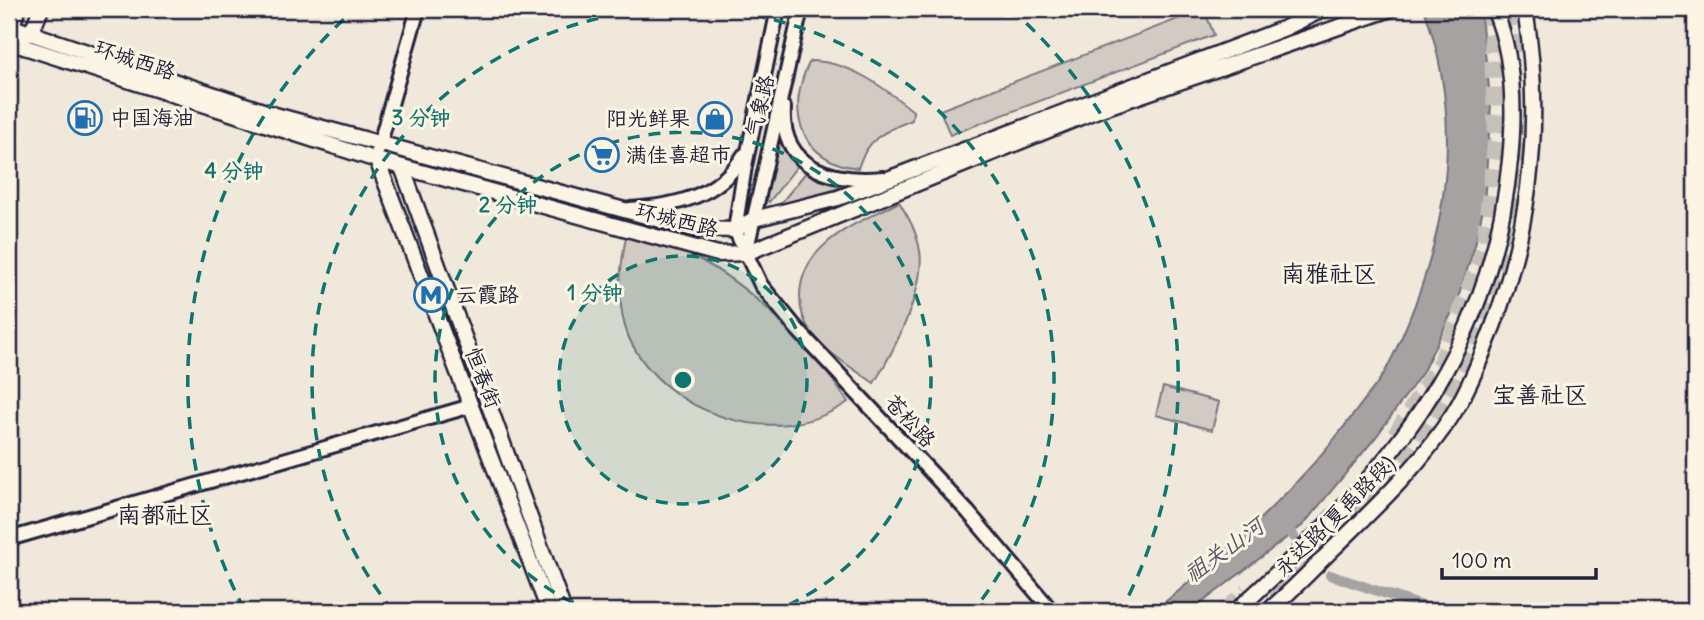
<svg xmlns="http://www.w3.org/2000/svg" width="1704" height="620" font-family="Delius,'LXGW WenKai TC',sans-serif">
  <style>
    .green { fill: #d1cbc3; stroke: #7a767f; stroke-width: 2 }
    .water { fill: #a6a2a2; stroke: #716f79; stroke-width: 2 }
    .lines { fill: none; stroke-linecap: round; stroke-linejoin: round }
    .canal { stroke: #a6a2a2; stroke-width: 10 }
    .highway-tunnel { stroke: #c6c0bb; stroke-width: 18; stroke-dasharray: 18 9; stroke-linecap: butt }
    .minor-casing { stroke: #22223b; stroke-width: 18 }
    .major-casing { stroke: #22223b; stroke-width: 19 }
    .minor { stroke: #fcf5e5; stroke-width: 12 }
    .major { stroke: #fcf5e5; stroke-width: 14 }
    .ring { fill: none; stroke: #0f766e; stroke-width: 3.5; stroke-dasharray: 12 9 }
    .labels { text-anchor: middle; stroke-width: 6; stroke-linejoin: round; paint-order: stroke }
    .street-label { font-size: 21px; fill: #22223b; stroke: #fcf5e5 }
    .poi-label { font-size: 21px; fill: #22223b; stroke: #fcf5e5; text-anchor: start }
    .water-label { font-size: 23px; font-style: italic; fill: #575564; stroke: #fcf5e5 }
    .quarter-label { font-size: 24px; fill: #22223b; stroke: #fcf5e5 }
    .centre { fill: #0f766e; stroke: #fcf5e5; stroke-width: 3.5 }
    .ring-label { font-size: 21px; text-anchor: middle; font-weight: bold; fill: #0f766e; stroke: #fcf5e5; stroke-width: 6; stroke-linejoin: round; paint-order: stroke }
  </style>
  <rect width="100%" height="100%" fill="#efe8db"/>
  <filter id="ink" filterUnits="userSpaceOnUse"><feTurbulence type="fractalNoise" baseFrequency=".0143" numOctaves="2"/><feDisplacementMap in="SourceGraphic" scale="14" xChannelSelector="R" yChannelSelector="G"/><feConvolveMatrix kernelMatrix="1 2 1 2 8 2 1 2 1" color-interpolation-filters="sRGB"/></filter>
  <g filter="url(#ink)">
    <!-- green -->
    <path class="green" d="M 1204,9 L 1214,35 L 950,135 L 940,110 Z
      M 810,61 C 850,61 883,87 913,111 L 912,120 C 884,131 867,139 858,168 C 799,161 785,109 810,61 Z
      M 778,129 L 783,148 L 798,165 L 769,202 L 764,195 Z
      M 807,171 L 817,179 L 841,187 L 789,207 L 777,208 Z
      M 899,202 C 909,218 917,232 920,251 C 926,288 893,353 874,383 C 852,368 828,354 811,332 C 803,321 800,311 800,297 C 800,243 858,223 899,202 Z
      M 627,232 C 643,238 661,242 678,249 C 744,277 809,343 848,402 C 776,452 665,415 629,338 C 615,305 620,266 627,232 Z
      M 1163,387 L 1219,402 L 1212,430 L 1156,415 Z"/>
    <!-- water -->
    <path class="water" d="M 1424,9 L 1466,9 L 1481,17 L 1491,105 L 1484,204 L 1475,245 L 1456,304 L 1422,373 L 1376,437 L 1303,525 L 1191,611 L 1152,611 C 1178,594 1202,570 1226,550 C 1275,507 1317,464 1356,411 C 1366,397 1379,383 1387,368 C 1445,253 1468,131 1424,9 Z"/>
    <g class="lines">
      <!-- canal -->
      <path class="canal" d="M 1282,533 L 1289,528 L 1294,537
        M 1330,575 L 1437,611"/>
      <!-- highway-tunnel -->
      <path class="highway-tunnel" d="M 1506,9 L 1513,59
        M 1396,435 L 1443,359 L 1484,251 L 1497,136 L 1491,9
        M 1226,611 L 1247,592
        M 1248,611 C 1295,570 1346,527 1387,479 C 1468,382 1521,249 1518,121"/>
      <!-- minor casing -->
      <g class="minor-casing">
        <path id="minor" d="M 778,9 L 745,166 L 735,230 L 761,285 L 797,329 L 968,512 L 1052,611
          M 784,108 C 780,169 834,183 883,178
          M 378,150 L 418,9
          M 630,209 C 676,206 718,197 744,155
          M 746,253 L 801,9
          M 9,539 L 471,406"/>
      </g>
      <!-- major casing -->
      <g class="major-casing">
        <path id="major" d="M 9,26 L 275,115 L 694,229 L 735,230 L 754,219 L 838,198 L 1285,28 L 1324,9
          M 9,34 L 18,9
          M 23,36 L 31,33 L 41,9
          M 9,42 L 377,160 L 718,254 L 746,253 L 1098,110 L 1391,9
          M 377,160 L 549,611
          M 402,167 L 564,611
          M 1236,611 C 1380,480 1490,363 1510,160 C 1515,110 1514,55 1494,9
          M 1268,611 C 1292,591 1314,567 1337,545 C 1379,504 1421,464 1453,414 C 1469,388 1480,360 1491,332 C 1531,228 1543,119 1525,9"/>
      </g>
      <!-- minor -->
      <use href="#minor" class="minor"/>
      <!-- major -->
      <use href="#major" class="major"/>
    </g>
  </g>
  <!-- distance rings -->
  <circle cx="683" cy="380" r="124" fill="#0f766e" fill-opacity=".12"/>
  <g class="ring">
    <circle cx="683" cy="380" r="124"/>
    <path d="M592 611A248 248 0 1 1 774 611"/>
    <path d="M393 611A371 371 0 1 1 973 611"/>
    <path d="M244 609A495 495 0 0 1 355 9M1011 9A495 495 0 0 1 1122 609"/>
  </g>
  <!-- icons -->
  <defs>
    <g id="fuel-ring" transform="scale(1.75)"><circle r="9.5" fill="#fcf5e5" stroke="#1f6fb2" stroke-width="1.5"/><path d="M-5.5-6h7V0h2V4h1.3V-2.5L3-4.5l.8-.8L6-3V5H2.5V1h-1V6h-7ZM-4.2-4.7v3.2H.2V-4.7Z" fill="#1f6fb2"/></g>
    <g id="shop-ring" transform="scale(1.75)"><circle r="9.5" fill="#fcf5e5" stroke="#1f6fb2" stroke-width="1.5"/><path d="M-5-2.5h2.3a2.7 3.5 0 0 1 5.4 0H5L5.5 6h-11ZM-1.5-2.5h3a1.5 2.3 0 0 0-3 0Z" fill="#1f6fb2"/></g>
    <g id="supermarket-ring" transform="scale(1.75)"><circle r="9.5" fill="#fcf5e5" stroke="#1f6fb2" stroke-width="1.5"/><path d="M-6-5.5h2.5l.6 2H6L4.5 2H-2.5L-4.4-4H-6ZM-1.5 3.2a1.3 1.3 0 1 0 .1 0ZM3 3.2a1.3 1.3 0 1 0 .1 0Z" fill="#1f6fb2"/></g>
    <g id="metro-ring" transform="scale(1.75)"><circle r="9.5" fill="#fcf5e5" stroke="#1f6fb2" stroke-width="1.5"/><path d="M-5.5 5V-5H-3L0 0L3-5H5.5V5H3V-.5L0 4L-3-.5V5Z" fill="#1f6fb2"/></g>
  </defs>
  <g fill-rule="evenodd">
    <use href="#fuel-ring" x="85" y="118"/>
    <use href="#shop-ring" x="715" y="119"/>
    <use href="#supermarket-ring" x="602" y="155"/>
    <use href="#metro-ring" x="431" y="295"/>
  </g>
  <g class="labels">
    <!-- street labels -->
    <g class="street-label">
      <text transform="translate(135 60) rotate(18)" y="7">环城西路</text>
      <text transform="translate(760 106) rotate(-77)" y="7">气象路</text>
      <text transform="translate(677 220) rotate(14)" y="7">环城西路</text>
      <text transform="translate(483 378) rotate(69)" y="7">恒春街</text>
      <text transform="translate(910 421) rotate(47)" y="7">苍松路</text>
      <text transform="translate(1335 516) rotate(-45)" y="7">永达路(夏禹路段)</text>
    </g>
    <!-- poi labels -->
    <g class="poi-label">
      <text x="110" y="125">中国海油</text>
      <text x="690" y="126" text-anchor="end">阳光鲜果</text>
      <text x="626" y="162">满佳喜超市</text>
      <text x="456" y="302">云霞路</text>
    </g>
    <!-- water labels -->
    <g class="water-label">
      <text transform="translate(1224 550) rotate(-36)" y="8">祖关山河</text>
    </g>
    <!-- quarter labels -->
    <g class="quarter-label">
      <text x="1329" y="282">南雅社区</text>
      <text x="1540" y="403">宝善社区</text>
      <text x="165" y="523">南都社区</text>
    </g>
  </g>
  <circle cx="683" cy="380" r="10" class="centre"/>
  <g class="ring-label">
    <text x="421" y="125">3 分钟</text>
    <text x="234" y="178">4 分钟</text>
    <text x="508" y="212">2 分钟</text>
    <text x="595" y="300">1 分钟</text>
  </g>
  <!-- margin -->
  <rect width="1704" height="620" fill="none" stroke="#fcf5e5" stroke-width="35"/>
  <rect x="18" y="18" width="1669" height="585" fill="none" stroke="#22223b" stroke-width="2.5" filter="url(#ink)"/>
  <!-- scale -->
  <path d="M1442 568v10h154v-10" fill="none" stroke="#22223b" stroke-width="3.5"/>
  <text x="1452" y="568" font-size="21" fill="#22223b" stroke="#fcf5e5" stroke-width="5" paint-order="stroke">100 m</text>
</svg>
